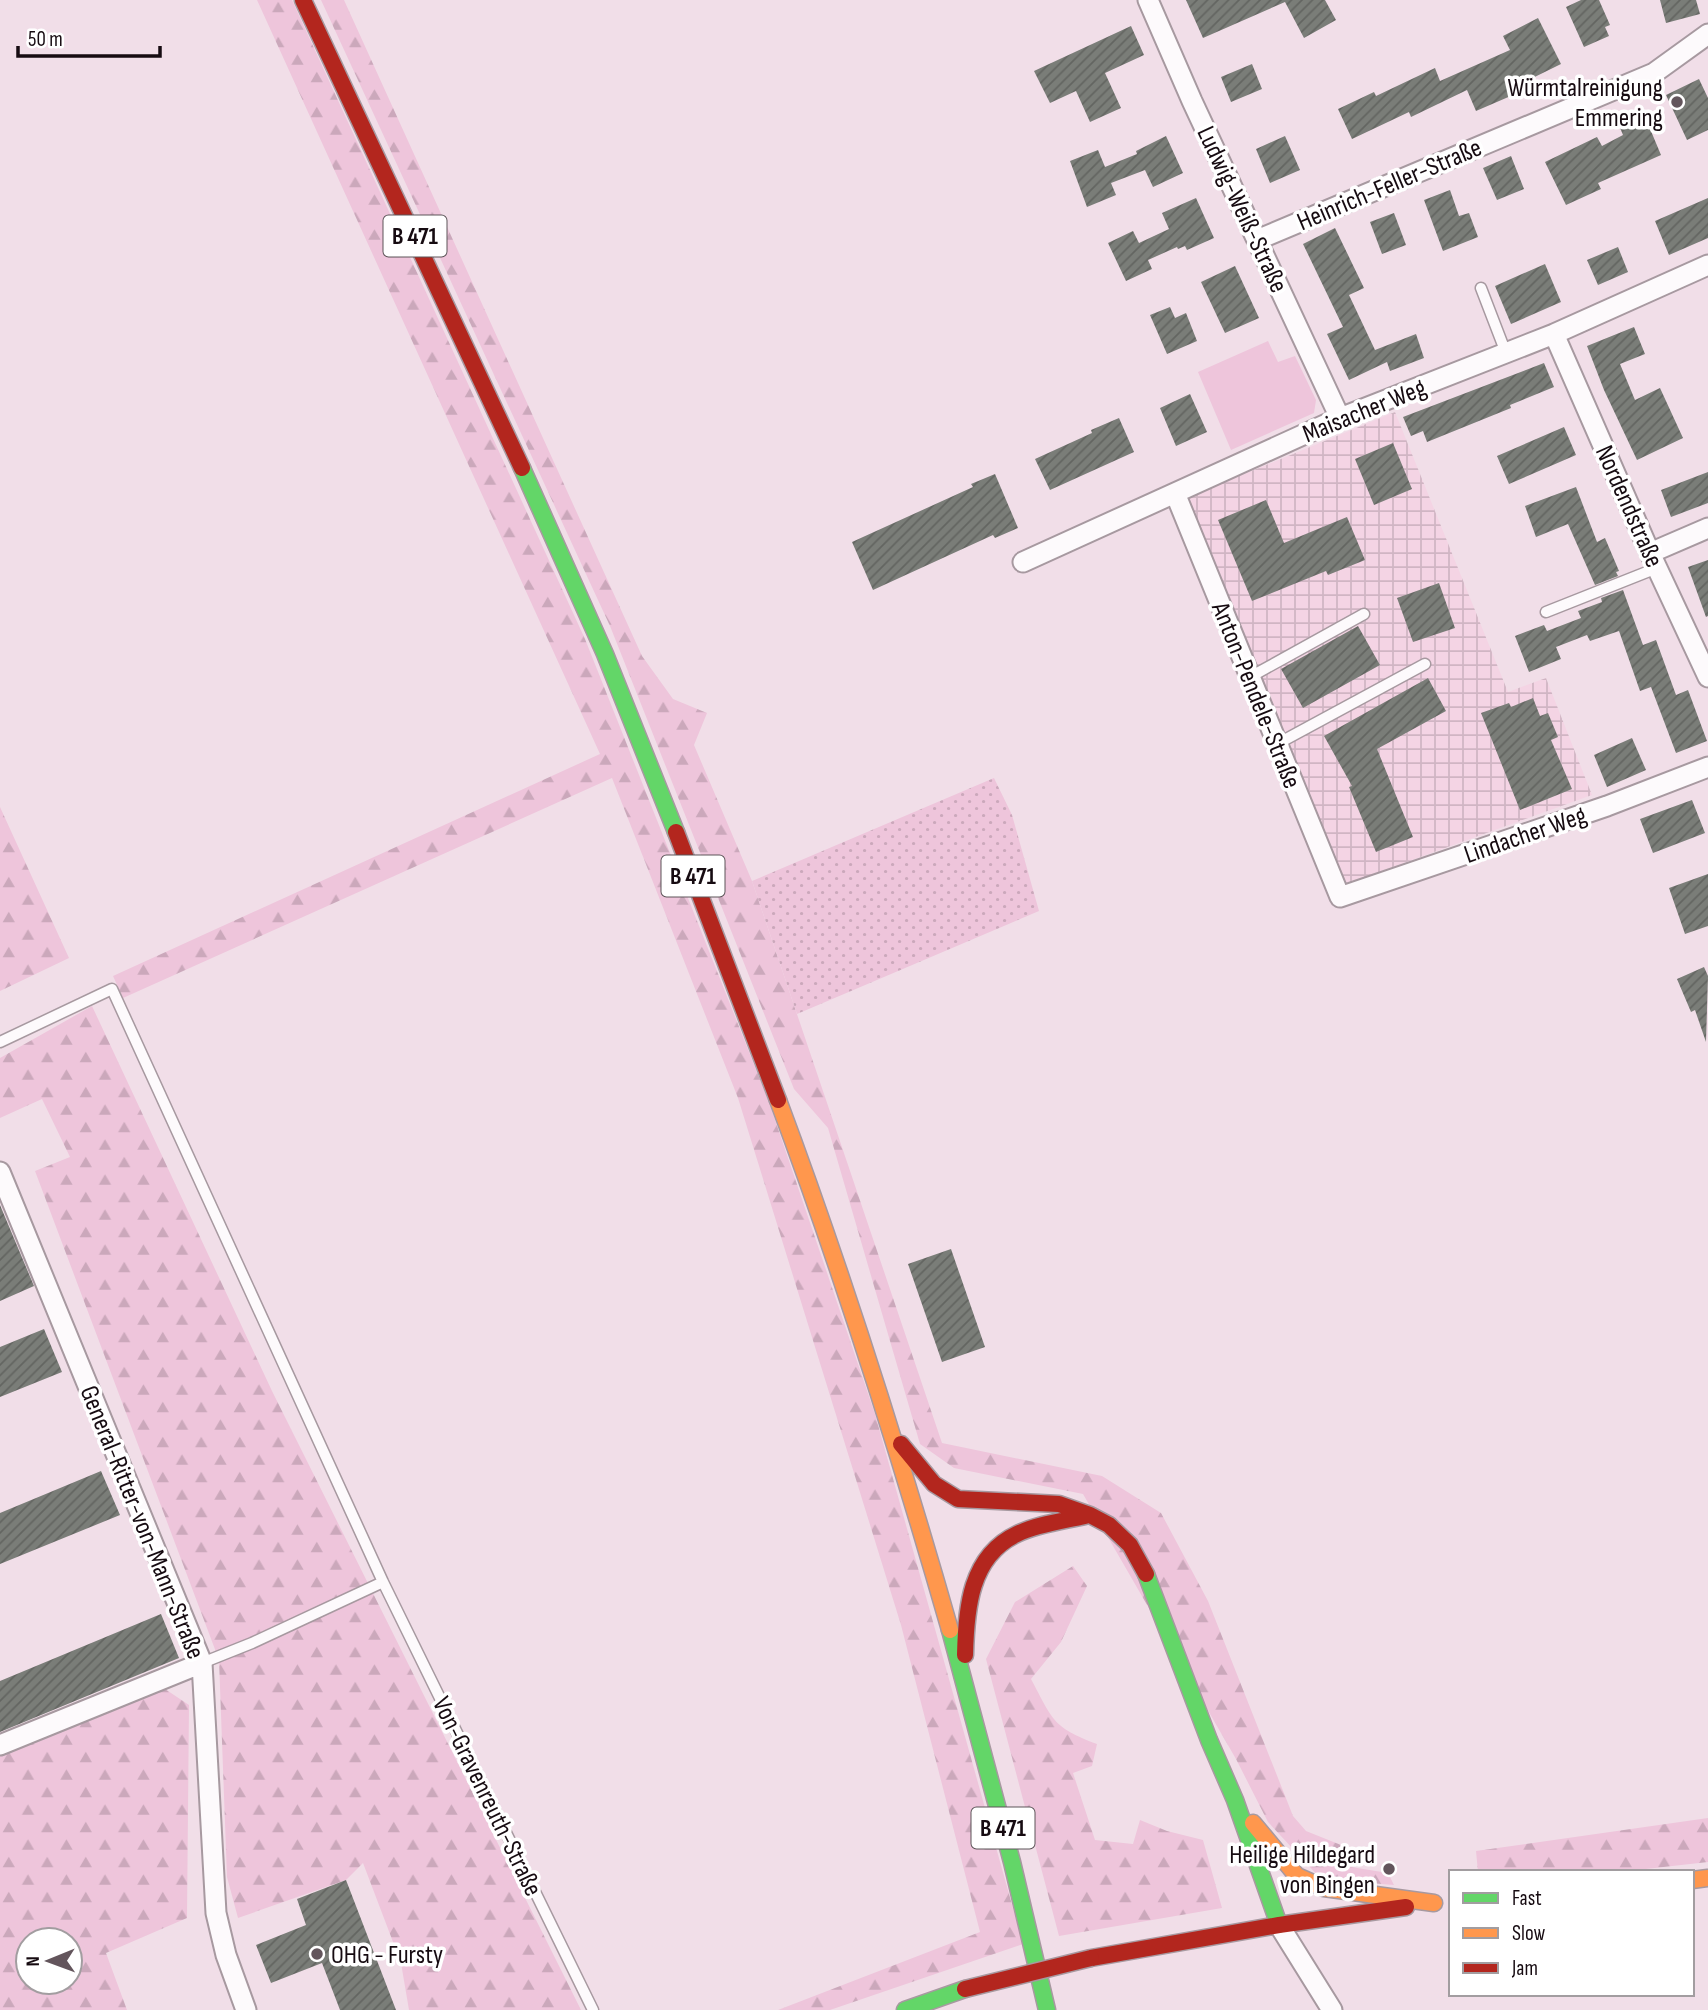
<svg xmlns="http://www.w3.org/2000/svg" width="1708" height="2010" font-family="'Sofia Sans Condensed',sans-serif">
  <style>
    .industrial { fill: url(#industrial-grid) }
    .grass { fill: #eec5db }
    .forest { fill: url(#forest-firs); fill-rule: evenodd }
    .park { fill: url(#park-dots) }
    .building { fill: url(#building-hatch) }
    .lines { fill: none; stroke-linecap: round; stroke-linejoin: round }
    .lane-casing { stroke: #a799a0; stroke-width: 13 }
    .street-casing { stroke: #a799a0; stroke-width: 23 }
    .fast-casing { stroke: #a799a0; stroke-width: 19 }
    .slow-casing { stroke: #a799a0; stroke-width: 19 }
    .jam-casing { stroke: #a799a0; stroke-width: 19 }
    .lane { stroke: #fdfafc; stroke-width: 10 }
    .street { stroke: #fdfafc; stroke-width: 19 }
    .fast { stroke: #63d668; stroke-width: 16 }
    .slow { stroke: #ff974d; stroke-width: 16 }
    .jam { stroke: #b3261e; stroke-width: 16 }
    .jam-bridge-casing { stroke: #a799a0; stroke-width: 19; stroke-linecap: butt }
    .jam-bridge { stroke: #b3261e; stroke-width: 16 }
    .poi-dot { fill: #63555c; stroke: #fff; stroke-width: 2.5 }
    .labels { text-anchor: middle; stroke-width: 7; stroke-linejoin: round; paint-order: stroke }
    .shield { fill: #fff; stroke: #5c5458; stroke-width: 2 }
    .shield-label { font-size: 24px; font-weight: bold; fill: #160b11 }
    .poi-label { font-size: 26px; fill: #160b11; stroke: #fff; text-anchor: end }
    .street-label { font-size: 26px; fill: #160b11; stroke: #fff }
  </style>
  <defs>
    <pattern id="industrial-grid" width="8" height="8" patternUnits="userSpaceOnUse" patternTransform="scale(1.75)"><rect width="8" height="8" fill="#f4d4e4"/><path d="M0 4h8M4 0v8" fill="none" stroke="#d0b5c3"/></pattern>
    <pattern id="forest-firs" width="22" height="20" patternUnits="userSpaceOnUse" patternTransform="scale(1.75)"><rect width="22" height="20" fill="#eec5db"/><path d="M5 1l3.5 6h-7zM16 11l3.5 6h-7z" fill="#cba8bb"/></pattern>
    <pattern id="park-dots" width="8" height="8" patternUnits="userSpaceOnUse" patternTransform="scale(1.75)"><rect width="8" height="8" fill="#eec5db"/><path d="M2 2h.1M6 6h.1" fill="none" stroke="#cba8bb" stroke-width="1.8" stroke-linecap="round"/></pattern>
    <pattern id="building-hatch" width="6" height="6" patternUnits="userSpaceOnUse" patternTransform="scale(1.75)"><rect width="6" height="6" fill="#7a7d78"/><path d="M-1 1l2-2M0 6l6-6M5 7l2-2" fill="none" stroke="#636561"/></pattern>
  </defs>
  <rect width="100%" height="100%" fill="#f1dee8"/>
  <!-- industrial -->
  <path class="industrial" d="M 1395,412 L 1508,692 L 1546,678 L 1592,795 L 1343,885 L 1186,498 Z"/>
  <!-- grass -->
  <path class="grass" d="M 1268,341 L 1278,362 L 1295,356 L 1316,400 L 1314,413 L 1231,450 L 1198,372 Z"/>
  <!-- forest -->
  <path class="forest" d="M 257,0 L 292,0 L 585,639 L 769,1102 L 875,1414 L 1023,1944 L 830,2010 L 778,2010 L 980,1932 L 901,1625 L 738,1098 L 612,778 L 123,998 L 113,976 L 600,754 Z
    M 321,0 L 344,0 L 642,656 L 673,699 L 707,713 L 694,745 L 752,881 L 942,1443 L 1102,1476 L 1161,1513 L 1208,1601 L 1293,1816 L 1306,1831 L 1341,1845 L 1345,1866 L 1388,1873 L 1394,1885 L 1321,1879 L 1268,1822 L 1236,1759 L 1083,1494 L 954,1468 L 920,1444 L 828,1128 L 794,1089 L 610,626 Z
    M 0,807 L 69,958 L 0,991 Z
    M 92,1006 L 272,1391 L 581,2010 L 409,2010 L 401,1963 L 363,1863 L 346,1880 L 238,1918 L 227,1877 L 219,1660 L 35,1171 L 70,1157 L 42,1099 L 0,1118 L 0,1058 Z
    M 1073,1566 L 1087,1586 L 1061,1642 L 1031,1679 C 1053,1720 1052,1727 1097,1744 L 1092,1766 L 1073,1773 L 1095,1840 L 1133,1844 L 1140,1820 L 1167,1831 L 1203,1840 L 1222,1908 L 1059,1936 L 986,1659 L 1015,1602 Z
    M 159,1685 L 189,1705 L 187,1918 L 106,1953 L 127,2010 L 0,2010 L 0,1749 ZM 28,1940 L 70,1940 L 70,1982 L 28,1982 Z
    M 1708,1818 L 1708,1862 L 1619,1872 L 1478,1872 L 1476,1851 Z"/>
  <!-- park -->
  <path class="park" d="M 994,778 L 1012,815 L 1039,911 L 797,1014 L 752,881 Z"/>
  <!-- building -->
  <path class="building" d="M 1186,0 L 1325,0 L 1336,20 L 1304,38 L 1285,2 L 1203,38 Z
    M 1581,0 L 1599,0 L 1610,25 L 1605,27 L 1609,36 L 1584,47 L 1566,7 Z
    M 1660,0 L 1696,0 L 1700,14 L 1666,23 Z
    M 1538,18 L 1561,64 L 1510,89 L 1513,95 L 1476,111 L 1467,90 L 1411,117 L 1409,112 L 1352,139 L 1338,109 L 1374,92 L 1376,96 L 1435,68 L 1440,81 L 1510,50 L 1503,36 Z
    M 1131,26 L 1144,55 L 1105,73 L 1121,108 L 1090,122 L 1076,91 L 1050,103 L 1034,71 Z
    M 1252,64 L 1262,89 L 1231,102 L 1221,77 Z
    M 1699,79 L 1708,98 L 1708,130 L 1687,140 L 1666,95 Z
    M 1643,112 L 1661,155 L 1598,183 L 1601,189 L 1566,205 L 1545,162 L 1597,137 L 1602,146 L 1623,135 L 1618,123 Z
    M 1166,136 L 1183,173 L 1153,187 L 1145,170 L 1111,183 L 1116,195 L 1087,207 L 1070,161 L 1098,150 L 1105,167 L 1137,154 L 1136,151 Z
    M 1285,136 L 1300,170 L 1270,183 L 1256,149 Z
    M 1511,156 L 1524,189 L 1497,200 L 1483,168 Z
    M 1450,190 L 1459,216 L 1469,213 L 1478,237 L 1443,251 L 1424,200 Z
    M 1196,198 L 1214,238 L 1187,250 L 1185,246 L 1178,249 L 1177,247 L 1148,260 L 1152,269 L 1126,281 L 1108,243 L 1133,231 L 1139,243 L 1169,229 L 1162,213 Z
    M 1708,198 L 1708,238 L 1669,255 L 1655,221 Z
    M 1394,213 L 1406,245 L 1382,254 L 1370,222 Z
    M 1335,228 L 1364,288 L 1349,295 L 1375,350 L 1416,334 L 1424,358 L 1390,371 L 1387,362 L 1349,380 L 1327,334 L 1343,327 L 1303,244 Z
    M 1618,247 L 1628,272 L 1598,285 L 1587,260 Z
    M 1545,264 L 1561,302 L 1511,324 L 1495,286 Z
    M 1235,266 L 1259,318 L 1225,333 L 1201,282 Z
    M 1170,307 L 1175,318 L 1186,313 L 1197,341 L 1167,354 L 1150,315 Z
    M 1634,327 L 1645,354 L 1620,364 L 1635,400 L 1660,388 L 1683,438 L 1637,460 L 1604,390 L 1587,346 Z
    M 1544,363 L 1554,387 L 1510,405 L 1511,408 L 1427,442 L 1423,431 L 1411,436 L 1403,417 Z
    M 1190,394 L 1207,432 L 1176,446 L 1160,408 Z
    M 1119,418 L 1134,452 L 1050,490 L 1035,459 L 1092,433 L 1091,430 Z
    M 1564,427 L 1576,455 L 1509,484 L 1497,456 Z
    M 1393,443 L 1412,489 L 1374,505 L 1355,459 Z
    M 1708,472 L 1708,503 L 1671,517 L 1661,490 Z
    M 995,474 L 1018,528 L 995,538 L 993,535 L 873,590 L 852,542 L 973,487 L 971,484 Z
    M 1576,487 L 1597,542 L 1605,538 L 1619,571 L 1616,572 L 1618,576 L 1595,585 L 1568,524 L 1536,537 L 1525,506 Z
    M 1266,500 L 1284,543 L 1347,517 L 1365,560 L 1328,575 L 1326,571 L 1252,601 L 1218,520 Z
    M 1708,560 L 1708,616 L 1706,617 L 1688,567 Z
    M 1439,583 L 1455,628 L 1413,642 L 1397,598 Z
    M 1623,590 L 1643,645 L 1656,640 L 1676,695 L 1688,690 L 1707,741 L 1676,753 L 1651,687 L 1640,691 L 1619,631 L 1590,641 L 1587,635 L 1556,647 L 1561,659 L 1529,672 L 1515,636 L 1544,625 L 1547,631 L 1581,618 L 1578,611 L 1602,602 L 1601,598 Z
    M 1358,626 L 1380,665 L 1303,708 L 1281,669 Z
    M 1428,678 L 1446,711 L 1377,749 L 1413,837 L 1376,852 L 1349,787 L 1352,786 L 1324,736 Z
    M 1533,698 L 1540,716 L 1548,713 L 1558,737 L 1551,740 L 1572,789 L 1520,810 L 1481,713 L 1509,703 L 1511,707 Z
    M 1632,738 L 1646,770 L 1607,787 L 1594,755 Z
    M 1692,800 L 1705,833 L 1653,853 L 1640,819 Z
    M 1708,874 L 1708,926 L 1685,934 L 1669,888 Z
    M 1704,967 L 1708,976 L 1706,1042 L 1695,1010 L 1691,1012 L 1677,979 Z
    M 0,1205 L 34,1286 L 0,1301 Z
    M 951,1249 L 985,1347 L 942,1362 L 908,1264 Z
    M 44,1329 L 62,1372 L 0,1397 L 0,1347 Z
    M 101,1471 L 120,1515 L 0,1564 L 0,1513 Z
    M 161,1614 L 179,1658 L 0,1732 L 0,1681 Z
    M 346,1880 L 396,2010 L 340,2010 L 322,1963 L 271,1983 L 256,1945 L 306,1925 L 297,1899 Z"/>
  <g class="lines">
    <!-- lane casing -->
    <g class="lane-casing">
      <path id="lane" d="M 1481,288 L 1506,353
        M 1546,612 L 1657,568
        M 1250,677 L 1364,614
        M 1277,744 L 1425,664
        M 0,1042 L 112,989 L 383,1582 L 593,2010
        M 202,1663 L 252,1643 L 383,1582"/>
    </g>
    <!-- street casing -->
    <g class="street-casing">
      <path id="street" d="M 1148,0 L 1192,101 L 1340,418
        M 1257,240 L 1654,73 L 1708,34
        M 1554,334 L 1650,553 L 1708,677
        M 1175,493 L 1340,897 L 1607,806 L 1708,767
        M 1650,553 L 1708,528
        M 1023,562 L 1340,418 L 1554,334 L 1708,265
        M 0,1172 L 202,1663 L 216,1913 L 226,1955 L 246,2010
        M 0,1745 L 202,1663
        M 1279,1925 L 1332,2010"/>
    </g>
    <!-- fast casing -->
    <g class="fast-casing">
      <path id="fast" d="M 522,468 L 605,654 L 676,832
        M 1146,1574 L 1209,1740 L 1235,1800 L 1279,1925
        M 950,1630 L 1012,1862 L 1047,2010
        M 905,2010 L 965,1989"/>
    </g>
    <!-- slow casing -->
    <g class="slow-casing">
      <path id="slow" d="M 778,1100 C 843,1274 899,1452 950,1630
        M 1253,1823 L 1297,1876 L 1324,1888 L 1434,1903
        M 1692,1880 L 1708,1878"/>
    </g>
    <!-- jam casing -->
    <g class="jam-casing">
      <path id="jam" d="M 303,0 L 522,468
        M 676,832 L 778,1100
        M 901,1444 L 934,1484 L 958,1499 L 1059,1504 L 1090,1515 L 1109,1525 L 1130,1545 L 1146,1574
        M 965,1655 C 966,1609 970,1556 1017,1534 C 1038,1524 1063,1521 1085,1516
        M 1091,1958 L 1279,1925 L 1406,1907"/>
    </g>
    <!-- lane -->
    <use href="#lane" class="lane"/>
    <!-- street -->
    <use href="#street" class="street"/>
    <!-- fast -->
    <use href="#fast" class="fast"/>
    <!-- slow -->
    <use href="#slow" class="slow"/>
    <!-- jam -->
    <use href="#jam" class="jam"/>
    <!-- jam-bridge casing -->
    <g class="jam-bridge-casing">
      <path id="jam-bridge" d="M 965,1989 L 1091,1958"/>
    </g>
    <!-- jam-bridge -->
    <use href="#jam-bridge" class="jam-bridge"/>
  </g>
  <!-- markers -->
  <g class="poi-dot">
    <circle cx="1677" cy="102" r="7"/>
    <circle cx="1389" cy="1869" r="7"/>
    <circle cx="317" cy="1954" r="7"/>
  </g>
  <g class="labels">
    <!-- shield labels -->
    <g class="shield">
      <rect x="383.5" y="215.5" width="63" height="41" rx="5"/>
      <rect x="661.5" y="855.5" width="63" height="41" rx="5"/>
      <rect x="971.5" y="1807.5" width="63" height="41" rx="5"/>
    </g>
    <g class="shield-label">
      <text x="415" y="244">B 471</text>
      <text x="693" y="884">B 471</text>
      <text x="1003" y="1836">B 471</text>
    </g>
    <!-- poi labels -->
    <g class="poi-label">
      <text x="1663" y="96">Würmtalreinigung<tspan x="1663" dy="30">Emmering</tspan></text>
      <text x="1375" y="1863">Heilige Hildegard<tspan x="1375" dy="30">von Bingen</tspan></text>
      <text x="331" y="1963" text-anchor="start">OHG - Fursty</text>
    </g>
    <!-- street labels -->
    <g class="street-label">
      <text transform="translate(1389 184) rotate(-23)" y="9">Heinrich-Feller-Straße</text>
      <text transform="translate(1243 209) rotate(65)" y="9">Ludwig-Weiß-Straße</text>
      <text transform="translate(1364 410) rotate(-22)" y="9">Maisacher Weg</text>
      <text transform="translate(1630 506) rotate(66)" y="9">Nordendstraße</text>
      <text transform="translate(1257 695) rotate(68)" y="9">Anton-Pendele-Straße</text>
      <text transform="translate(1525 834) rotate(-19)" y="9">Lindacher Weg</text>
      <text transform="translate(143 1522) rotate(68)" y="9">General-Ritter-von-Mann-Straße</text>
      <text transform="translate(488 1796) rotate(64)" y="9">Von-Gravenreuth-Straße</text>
    </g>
  </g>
  <!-- legend -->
  <rect x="1449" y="1870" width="245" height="126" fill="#ffffff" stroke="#a29da0" stroke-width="2"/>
  <rect x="1463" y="1893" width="35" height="10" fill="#63d668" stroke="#a29da0" stroke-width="2"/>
  <text x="1512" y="1905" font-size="21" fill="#160b11">Fast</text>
  <rect x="1463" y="1928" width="35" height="10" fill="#ff974d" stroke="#a29da0" stroke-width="2"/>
  <text x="1512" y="1940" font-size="21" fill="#160b11">Slow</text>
  <rect x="1463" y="1963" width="35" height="10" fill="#b3261e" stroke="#a29da0" stroke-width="2"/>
  <text x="1512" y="1975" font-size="21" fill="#160b11">Jam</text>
  <!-- north arrow -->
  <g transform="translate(49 1961) rotate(269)"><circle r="33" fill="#ffffff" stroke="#a29da0" stroke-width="2"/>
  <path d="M0-5L12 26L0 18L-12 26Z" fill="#63555c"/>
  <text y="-10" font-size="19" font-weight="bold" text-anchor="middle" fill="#160b11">N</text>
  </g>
  <!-- scale -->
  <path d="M18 46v10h142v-10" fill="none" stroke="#160b11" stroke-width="3.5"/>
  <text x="28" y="46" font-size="21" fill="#160b11" stroke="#ffffff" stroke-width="5" paint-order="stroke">50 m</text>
</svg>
